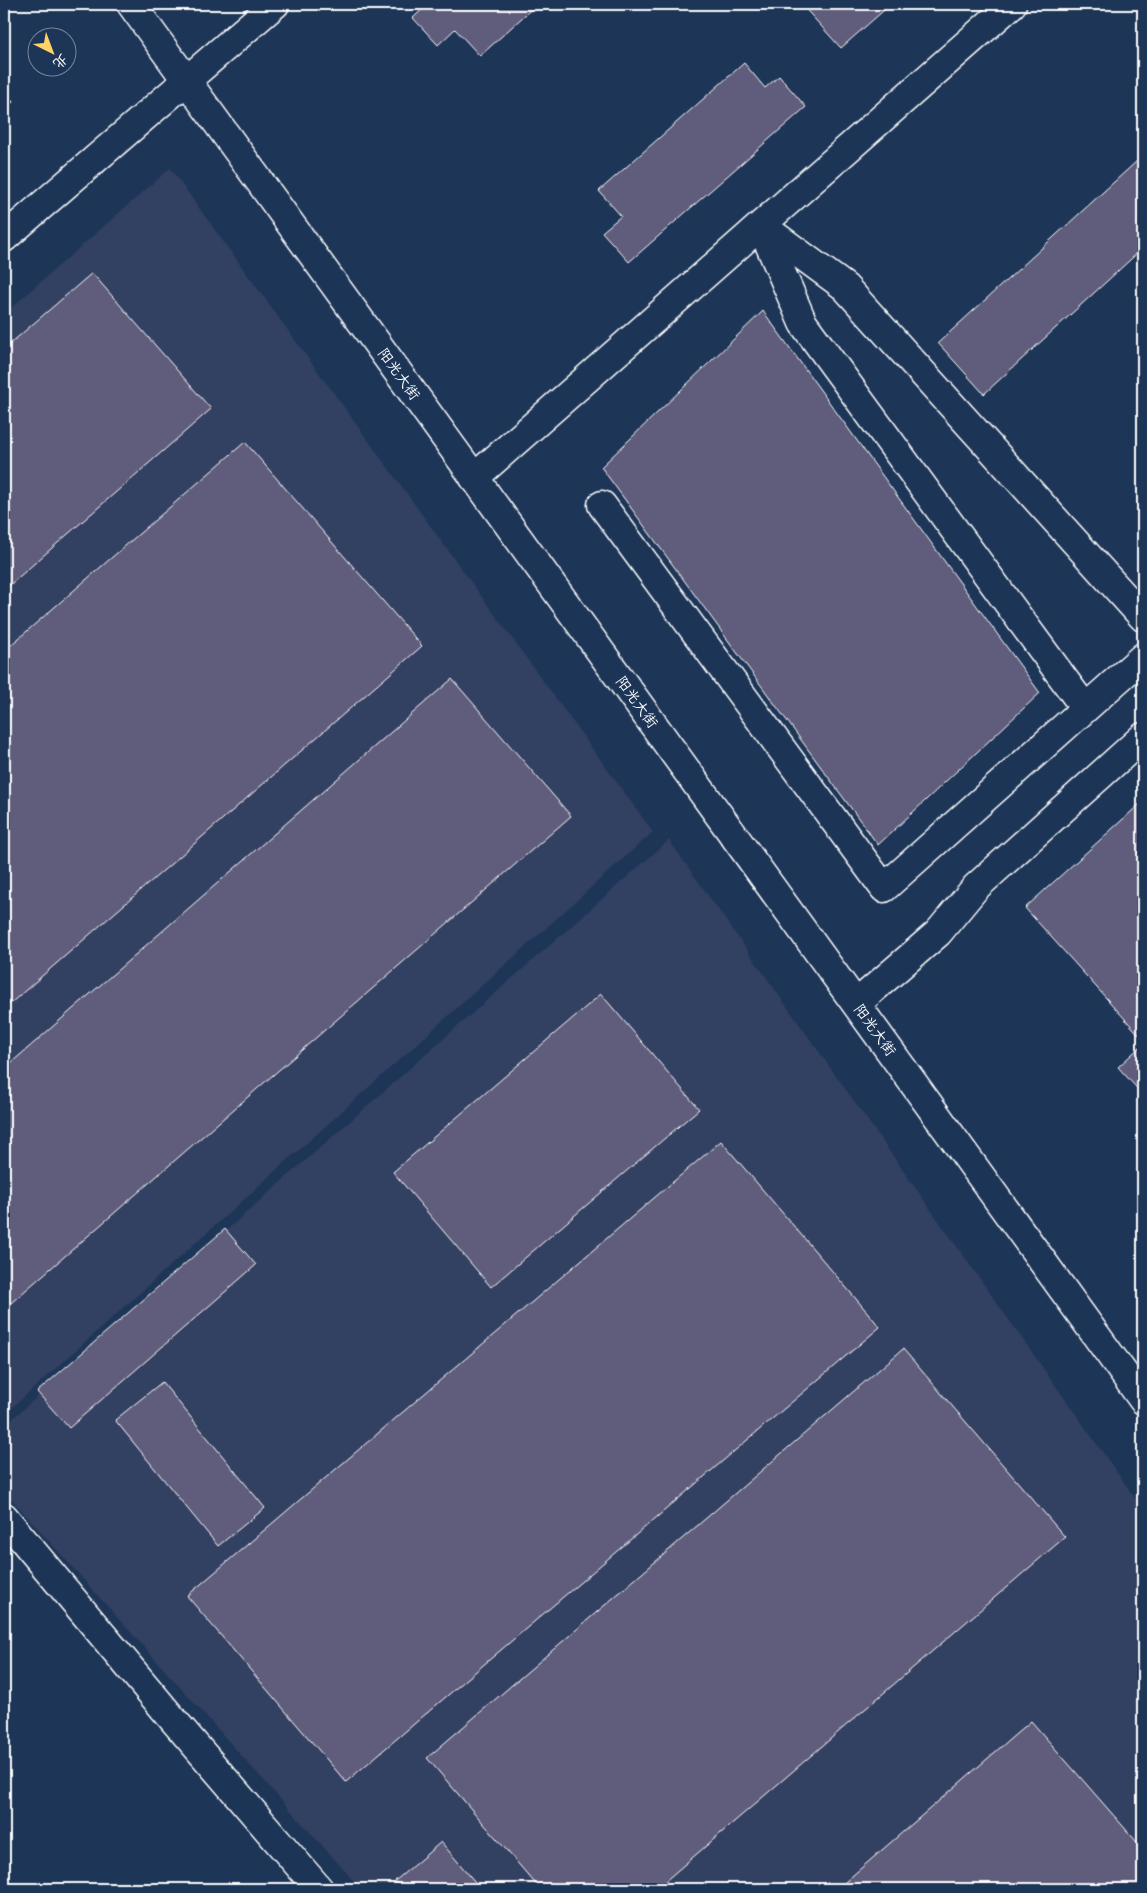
<svg xmlns="http://www.w3.org/2000/svg" width="1147" height="1893" font-family="'Architects Daughter','LXGW WenKai TC',sans-serif">
  <style>
    .built { fill: #314162 }
    .building { fill: #615d7c; stroke: #fff }
    .lines { fill: none; stroke-linecap: round; stroke-linejoin: round }
    .minor-casing { stroke: #fff; stroke-width: 31 }
    .minor { stroke: #1d3557; stroke-width: 28 }
    .labels { text-anchor: middle; stroke-width: 5; stroke-linejoin: round; paint-order: stroke }
    .street-label { font-size: 15px; fill: #fff; stroke: #1d3557 }
  </style>
  <rect width="100%" height="100%" fill="#1d3557"/>
  <filter id="ink" filterUnits="userSpaceOnUse"><feTurbulence type="fractalNoise" baseFrequency=".02" numOctaves="2"/><feDisplacementMap in="SourceGraphic" scale="10" xChannelSelector="R" yChannelSelector="G"/><feConvolveMatrix kernelMatrix="1 2 1 2 8 2 1 2 1" color-interpolation-filters="sRGB"/></filter>
  <g filter="url(#ink)">
    <!-- built -->
    <path class="built" d="M 170,168 L 653,832 L 4,1415 L 4,314 Z
      M 669,840 L 1143,1509 L 1143,1889 L 361,1889 L 4,1491 L 4,1426 Z"/>
    <!-- building -->
    <path class="building" d="M 428,4 L 537,4 L 480,56 L 455,29 L 438,45 L 413,18 Z
      M 801,4 L 891,4 L 841,48 Z
      M 744,63 L 765,88 L 779,76 L 806,107 L 629,262 L 602,232 L 621,216 L 599,191 Z
      M 4,90 L 13,102 L 4,110 Z
      M 1137,161 L 1143,169 L 1143,248 L 984,394 L 938,343 Z
      M 92,273 L 211,409 L 4,590 L 4,349 Z
      M 763,311 L 1040,693 L 878,845 L 601,467 Z
      M 245,442 L 422,646 L 4,1009 L 4,651 Z
      M 452,679 L 571,816 L 4,1309 L 4,1069 Z
      M 1143,801 L 1143,1039 L 1025,908 Z
      M 601,994 L 699,1109 L 491,1287 L 393,1172 Z
      M 1143,1044 L 1143,1095 L 1118,1067 Z
      M 721,1141 L 880,1327 L 346,1782 L 187,1596 Z
      M 225,1229 L 256,1265 L 69,1428 L 37,1392 Z
      M 903,1349 L 1065,1537 L 656,1889 L 540,1889 L 427,1758 Z
      M 162,1382 L 265,1508 L 218,1546 L 115,1420 Z
      M 1031,1721 L 1143,1849 L 1143,1889 L 837,1889 Z
      M 441,1842 L 481,1889 L 402,1889 L 395,1881 Z"/>
    <g class="lines">
      <!-- minor casing -->
      <g class="minor-casing">
        <path id="minor" d="M 131,4 L 1143,1400
          M 761,225 L 803,323 L 1085,708
          M 762,226 L 845,287 L 1143,617
          M 4,238 L 275,4
          M 474,478 L 1012,4
          M 602,505 L 884,888 L 1143,657
          M 856,1004 L 938,933 L 976,887 L 1143,737
          M 4,1517 L 171,1717 L 319,1889"/>
      </g>
      <!-- minor -->
      <use href="#minor" class="minor"/>
    </g>
  </g>
  <g class="labels">
    <!-- street labels -->
    <g class="street-label">
      <text transform="translate(399 374) rotate(54)" y="5">阳光大街</text>
      <text transform="translate(637 702) rotate(54)" y="5">阳光大街</text>
      <text transform="translate(875 1030) rotate(54)" y="5">阳光大街</text>
    </g>
  </g>
  <!-- margin -->
  <rect width="1147" height="1893" fill="none" stroke="#1d3557" stroke-width="20"/>
  <rect x="10" y="10" width="1127" height="1873" fill="none" stroke="#fff" stroke-width="2" filter="url(#ink)"/>
  <!-- north arrow -->
  <g transform="translate(52 52) rotate(138)"><circle r="24" fill="#1d3557" stroke="#77869a"/>
  <path d="M0-4L9 19L0 12L-9 19Z" fill="#ffd166"/>
  <text y="-8" font-size="14" font-weight="bold" text-anchor="middle" fill="#ffffff">北</text>
  </g>
</svg>
